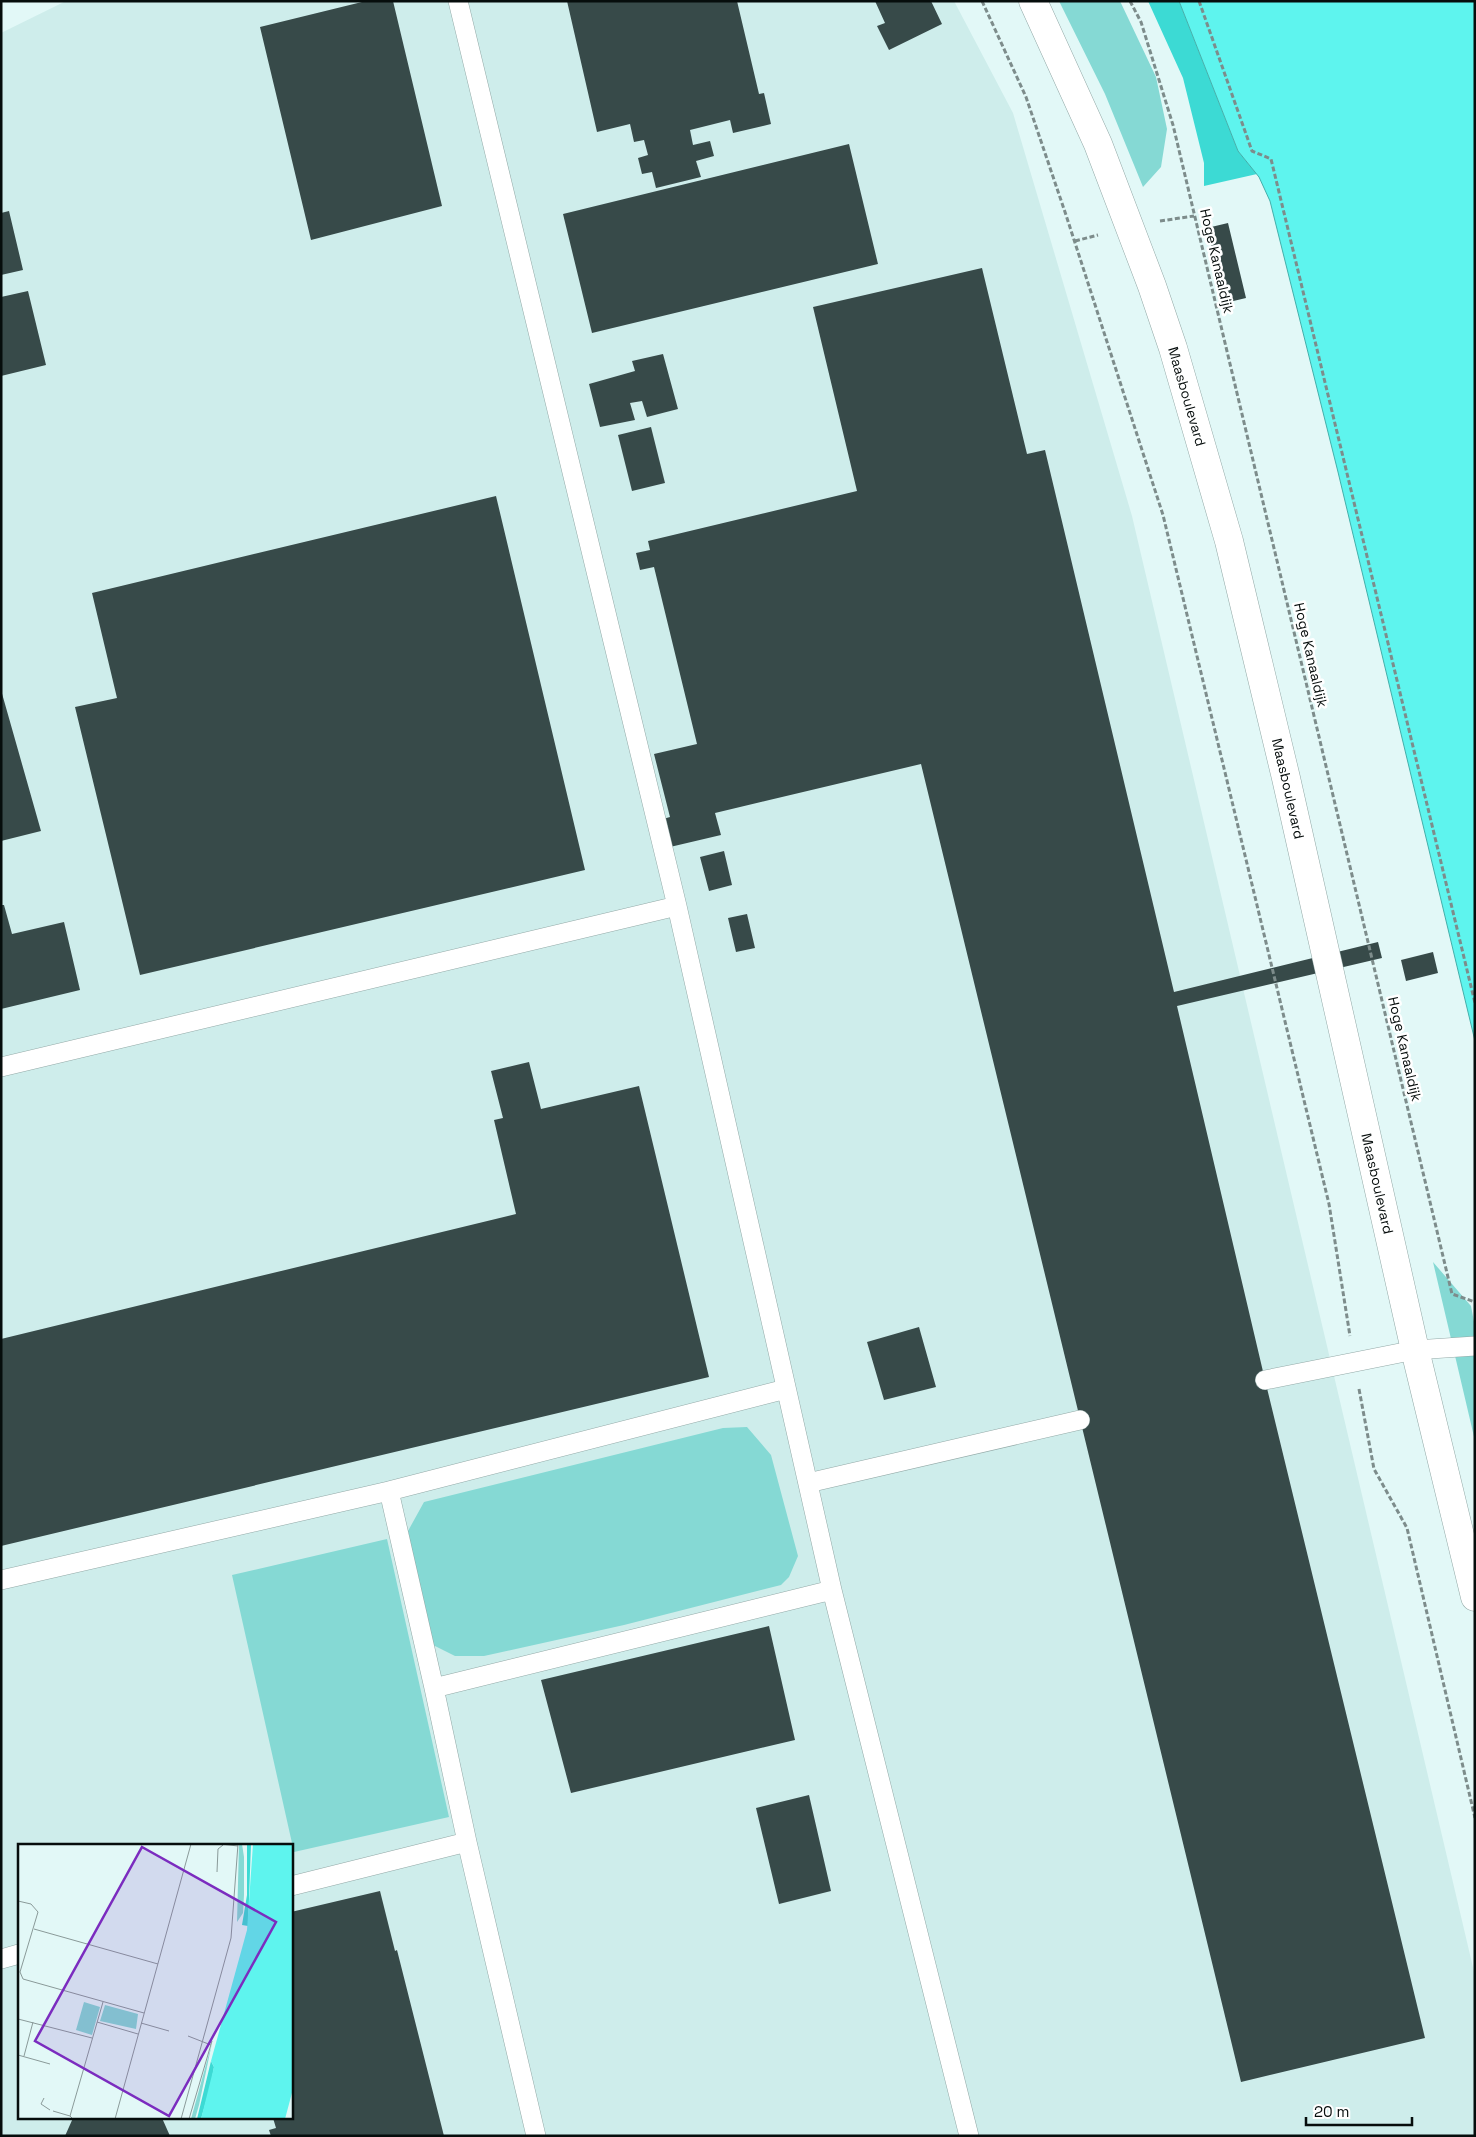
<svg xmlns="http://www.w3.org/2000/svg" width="1476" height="2137" font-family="'Space Grotesk',sans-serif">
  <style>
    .built { fill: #ceedeb; fill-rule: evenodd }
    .green { fill: #85d9d4 }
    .forest { fill: #3cdad4 }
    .water { fill: #5ef4ee; stroke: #44afaa }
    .building { fill: #374a49 }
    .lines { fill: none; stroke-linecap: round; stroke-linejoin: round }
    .lane-casing { stroke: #93a9a7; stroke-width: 20 }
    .secondary-casing { stroke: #93a9a7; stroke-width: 29 }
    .path { stroke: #7d8c8b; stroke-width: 3; stroke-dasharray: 5 2.5; stroke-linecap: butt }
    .lane { stroke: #fff; stroke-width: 19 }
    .secondary { stroke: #fff; stroke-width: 28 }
    .labels { text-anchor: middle; stroke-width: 5; stroke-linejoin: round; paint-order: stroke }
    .street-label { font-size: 14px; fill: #060d0c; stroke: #fff }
    .inset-road { fill: none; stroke: #8a9a99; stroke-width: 1 }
    .view { fill: #7b2cbf; fill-opacity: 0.15; stroke: #7b2cbf; stroke-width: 2.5 }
    .inset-edge { fill: none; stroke: #060d0c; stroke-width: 2.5 }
  </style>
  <rect width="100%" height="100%" fill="#e2f8f7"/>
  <!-- built -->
  <path class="built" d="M 66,1 L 954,1 L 1013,113 L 1132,516 L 1475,1976 L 1475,2136 L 1,2136 L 1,33 ZM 19,1846 L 291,1846 L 291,2118 L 19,2118 Z"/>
  <!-- green -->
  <path class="green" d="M 1059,1 L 1120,1 L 1156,77 L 1167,129 L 1161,167 L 1143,187 L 1105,94 Z
    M 1433,1262 L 1471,1306 L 1475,1327 L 1475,1441 Z
    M 747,1427 L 771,1455 L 798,1556 L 789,1577 L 781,1585 L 624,1625 L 484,1656 L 455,1656 L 431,1644 L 408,1531 L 424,1502 L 723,1428 Z
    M 387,1539 L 449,1817 L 294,1852 L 232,1575 Z"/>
  <!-- forest -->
  <path class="forest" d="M 1148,1 L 1179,1 L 1238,151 L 1257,174 L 1204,186 L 1204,163 L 1183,78 Z"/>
  <!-- water -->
  <path class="water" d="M 1179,1 L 1475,1 L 1475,1041 L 1338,472 L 1270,201 L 1259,177 L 1238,151 Z"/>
  <!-- building -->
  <path class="building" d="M 366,1 L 393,1 L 442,206 L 311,240 L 260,27 Z
    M 567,1 L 737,1 L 759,94 L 764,93 L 771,124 L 733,133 L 730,120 L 690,130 L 693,145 L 710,141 L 714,156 L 696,161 L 701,177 L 656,188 L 652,172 L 642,174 L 638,158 L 648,155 L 644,140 L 634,142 L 630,124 L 597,132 Z
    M 875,1 L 931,1 L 942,24 L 889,50 L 877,26 L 885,23 Z
    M 849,144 L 878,264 L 592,333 L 563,214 Z
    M 9,211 L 23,270 L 1,275 L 1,213 Z
    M 1228,223 L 1246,298 L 1225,303 L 1207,228 Z
    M 982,268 L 1027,454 L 1045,450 L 1174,992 L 1378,942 L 1382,958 L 1177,1006 L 1265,1380 L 1425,2038 L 1241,2082 L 921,764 L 715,813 L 721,835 L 670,847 L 663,819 L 670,817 L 654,754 L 697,744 L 654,567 L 640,570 L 636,553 L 650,550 L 648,541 L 857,491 L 813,307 Z
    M 28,291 L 46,365 L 1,376 L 1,297 Z
    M 663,354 L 678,409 L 647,417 L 642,401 L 630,403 L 635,420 L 600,427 L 589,384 L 635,371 L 632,361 Z
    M 651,427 L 665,483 L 632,491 L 618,435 Z
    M 496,496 L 585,870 L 140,975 L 75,707 L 117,698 L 92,593 Z
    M 1,690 L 41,831 L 1,841 Z
    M 724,851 L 732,885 L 709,891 L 700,857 Z
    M 1,905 L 4,905 L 12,934 L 64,922 L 80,990 L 1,1009 Z
    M 747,914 L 755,948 L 736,952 L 728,918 Z
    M 1433,952 L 1438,973 L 1406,981 L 1401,960 Z
    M 529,1062 L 541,1109 L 639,1086 L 709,1377 L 1,1546 L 1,1339 L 516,1214 L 494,1120 L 503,1118 L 491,1071 Z
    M 919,1327 L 936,1387 L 884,1400 L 867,1342 Z
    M 769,1626 L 795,1740 L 571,1793 L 541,1680 Z
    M 809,1795 L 831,1891 L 779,1904 L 756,1808 Z
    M 380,1891 L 395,1951 L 397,1950 L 444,2136 L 271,2136 L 269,2130 L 276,2128 L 273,2118 L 291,2118 L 291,1912 Z
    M 73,2118 L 162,2118 L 170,2136 L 65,2136 Z"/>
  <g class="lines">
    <!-- lane casing -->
    <g class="lane-casing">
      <path id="lane" d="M 458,1 L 677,906 L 832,1590 L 969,2136
        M 1,1067 L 677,906
        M 1265,1380 L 1415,1350 L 1475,1346
        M 808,1483 L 1080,1420
        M 389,1491 L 434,1688 L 467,1842 L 536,2136
        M 1,1580 L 389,1491 L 786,1389
        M 434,1688 L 832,1590
        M 291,1886 L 467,1842
        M 1,1959 L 19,1954"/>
    </g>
    <!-- secondary casing -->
    <g class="secondary-casing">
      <g id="secondary">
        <path id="s1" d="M 1033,1 L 1098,144 L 1152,286 L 1173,348 L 1229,541 L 1286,778 L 1415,1350 L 1475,1597"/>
      </g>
    </g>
    <!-- path -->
    <path class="path" d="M 982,1 L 1026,97 L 1066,215 L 1163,515 L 1329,1204 L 1350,1336
      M 1130,1 L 1141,22 L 1173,125 L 1452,1294 L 1475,1302
      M 1199,1 L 1252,151 L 1271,159 L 1475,1003
      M 1160,221 L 1194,216
      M 1075,241 L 1098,235
      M 1359,1389 L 1374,1469 L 1407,1528 L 1475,1818"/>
    <!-- lane -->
    <use href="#lane" class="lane"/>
    <!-- secondary -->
    <use href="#secondary" class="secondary"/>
  </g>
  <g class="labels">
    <!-- street labels -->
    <g class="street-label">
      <text transform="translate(1217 261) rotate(77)" y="5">Hoge Kanaaldijk</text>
      <text dy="5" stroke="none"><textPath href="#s1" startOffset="425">Maasboulevard</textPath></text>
      <text transform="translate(1311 655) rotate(77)" y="5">Hoge Kanaaldijk</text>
      <text dy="5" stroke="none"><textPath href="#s1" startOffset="830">Maasboulevard</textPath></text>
      <text transform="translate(1405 1049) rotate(77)" y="5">Hoge Kanaaldijk</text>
      <text dy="5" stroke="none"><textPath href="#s1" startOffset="1235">Maasboulevard</textPath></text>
    </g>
  </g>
  <!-- overview -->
  <g transform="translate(18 1844)">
    <rect width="275" height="275" fill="#e2f8f7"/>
    <path d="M 221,0 L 224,0 L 226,13 L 226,51 L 225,69 L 219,78 ZM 66,158 L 82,163 L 74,191 L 58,186 ZM 87,161 L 120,170 L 118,185 L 82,177 ZM 194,199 L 181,261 L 177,275 L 173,275 Z" fill="#85d9d4"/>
    <path d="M 229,0 L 233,0 L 230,82 L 224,81 L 229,51 ZM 193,217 L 196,223 L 193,240 L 183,275 L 179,275 Z" fill="#3cdad4"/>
    <path d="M 235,0 L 275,0 L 275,245 L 267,275 L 183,275 L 196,223 L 193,217 L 229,86 Z" fill="#5ef4ee"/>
    <path class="inset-road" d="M 203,0 L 220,2M 199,28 L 200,5 L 205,1M 0,57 L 13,60 L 20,68 L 2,128 L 5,135 L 126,169M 16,85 L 140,120M 0,175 L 74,194M 79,178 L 120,190M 123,179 L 151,187M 170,192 L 193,201M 0,211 L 32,220M 6,212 L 15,178M 26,254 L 23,260 L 32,266M 35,267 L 52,272M 55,275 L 52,272 L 85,158M 97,275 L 173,0M 163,275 L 213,94 L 220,0M 171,275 L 194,197"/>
    <path class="view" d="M 124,3 L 258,78 L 151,272 L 17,197 Z"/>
    <rect width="275" height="275" class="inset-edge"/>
  </g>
  <!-- border -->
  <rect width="1476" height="2137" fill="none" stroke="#060d0c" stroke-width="5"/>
  <!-- scale -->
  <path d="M1306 2117v8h106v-8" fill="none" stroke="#060d0c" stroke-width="2.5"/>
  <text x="1314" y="2117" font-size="15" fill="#060d0c" stroke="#ffffff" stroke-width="4" paint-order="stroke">20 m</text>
</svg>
